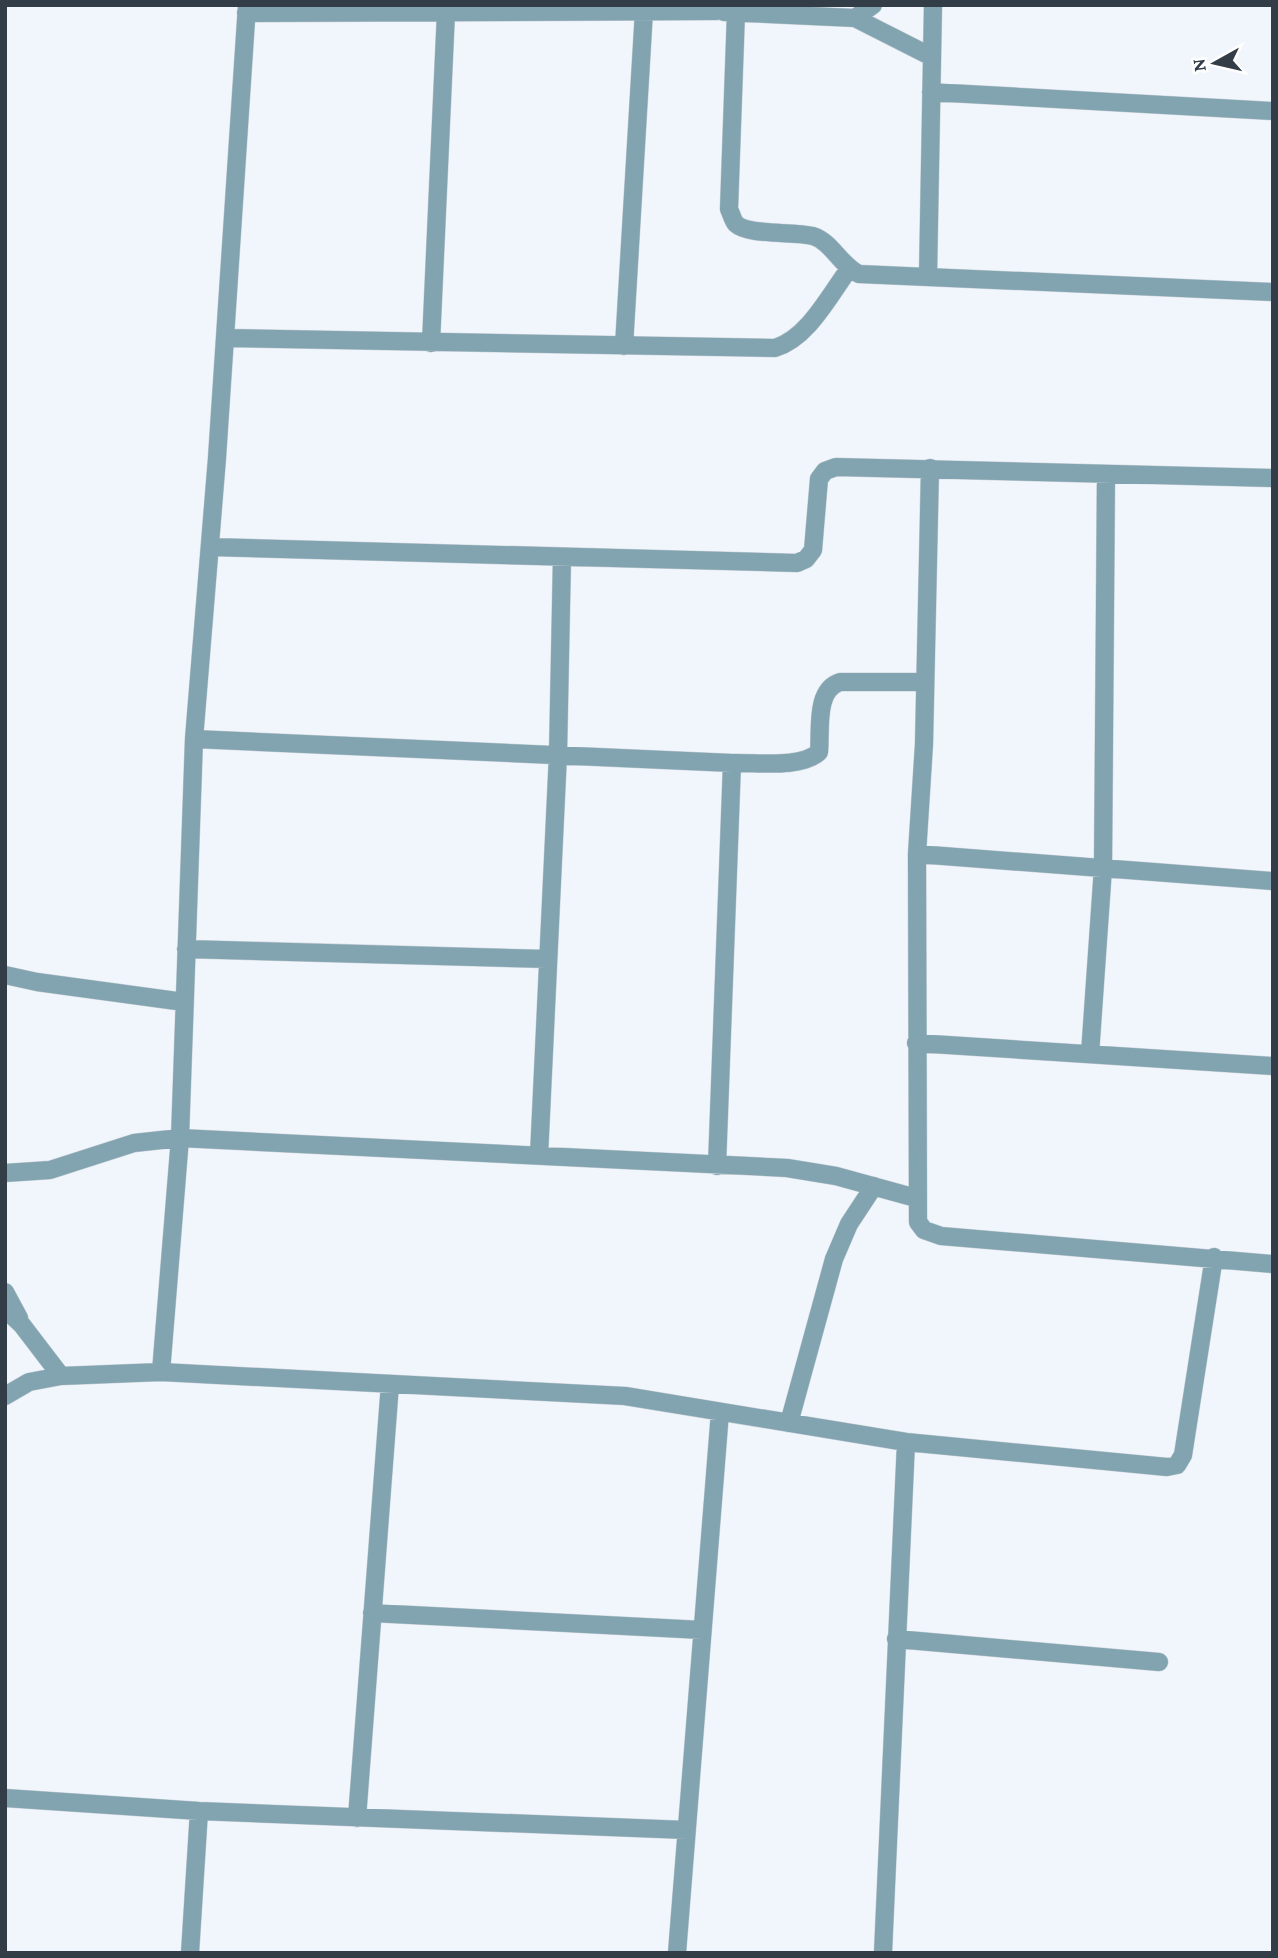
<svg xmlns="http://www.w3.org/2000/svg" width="1278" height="1958" font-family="'Crimson Pro',serif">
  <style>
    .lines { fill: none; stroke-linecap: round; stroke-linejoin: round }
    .minor-casing { stroke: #cad1d7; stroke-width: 19 }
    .minor { stroke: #82a4b1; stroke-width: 18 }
  </style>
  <rect width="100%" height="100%" fill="#f0f6fb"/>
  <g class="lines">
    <!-- minor casing -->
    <g class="minor-casing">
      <path id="minor" d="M 247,5 L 217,458 L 194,739 L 180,1138 L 161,1372 L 625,1396 L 906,1442 L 1167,1467 L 1177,1465 L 1183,1455 L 1214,1257
        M 724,12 L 855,18 L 932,57
        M 736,12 L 729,209 C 731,213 733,221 736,224 C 749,236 794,231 813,236 C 832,242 840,265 859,274 L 1273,292
        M 246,13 L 717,11 L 718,5
        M 855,18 L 873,5
        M 931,92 L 1273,111
        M 928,276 L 933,5
        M 225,338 L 775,348 C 808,338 829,296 849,269
        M 431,343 L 446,12
        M 624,346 L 644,11
        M 930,468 L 924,744 L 917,854 L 918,1222 L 924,1230 L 941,1236 L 1273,1264
        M 210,547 L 797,563 L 806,559 L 813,550 L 819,479 L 825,471 L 836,467 L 1273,478
        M 194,739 L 732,763 C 756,762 801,769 819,752 C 821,729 815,690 840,682 L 925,682
        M 917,854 L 1273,881
        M 186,949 L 548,959
        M 5,975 L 37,982 L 184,1002
        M 916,1043 L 1273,1066
        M 1090,1054 L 1103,868 L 1106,474
        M 539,1156 L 558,754 L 562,557
        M 717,1166 L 732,763
        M 5,1173 L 50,1170 L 134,1143 L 180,1138 L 787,1168 L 836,1176 L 916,1198
        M 5,1292 L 19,1318
        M 5,1309 L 22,1325 L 61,1376
        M 5,1396 L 29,1382 L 61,1376 L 161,1372
        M 789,1423 L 834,1259 L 849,1224 L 874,1186
        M 372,1613 L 702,1630
        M 896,1639 L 1159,1662
        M 5,1798 L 199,1811 L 686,1830
        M 357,1818 L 390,1384
        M 190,1953 L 199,1811
        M 677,1953 L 720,1412
        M 883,1953 L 906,1442"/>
    </g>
    <!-- minor -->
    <use href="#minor" class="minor"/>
  </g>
  <!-- border -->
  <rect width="1278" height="1958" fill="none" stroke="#323d48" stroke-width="14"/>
  <!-- north arrow -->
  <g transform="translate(1215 63) rotate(262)" stroke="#ffffff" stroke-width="5" paint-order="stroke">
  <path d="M0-5L12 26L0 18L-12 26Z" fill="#323d48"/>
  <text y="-10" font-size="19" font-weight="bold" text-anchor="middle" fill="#323d48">N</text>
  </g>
</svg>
